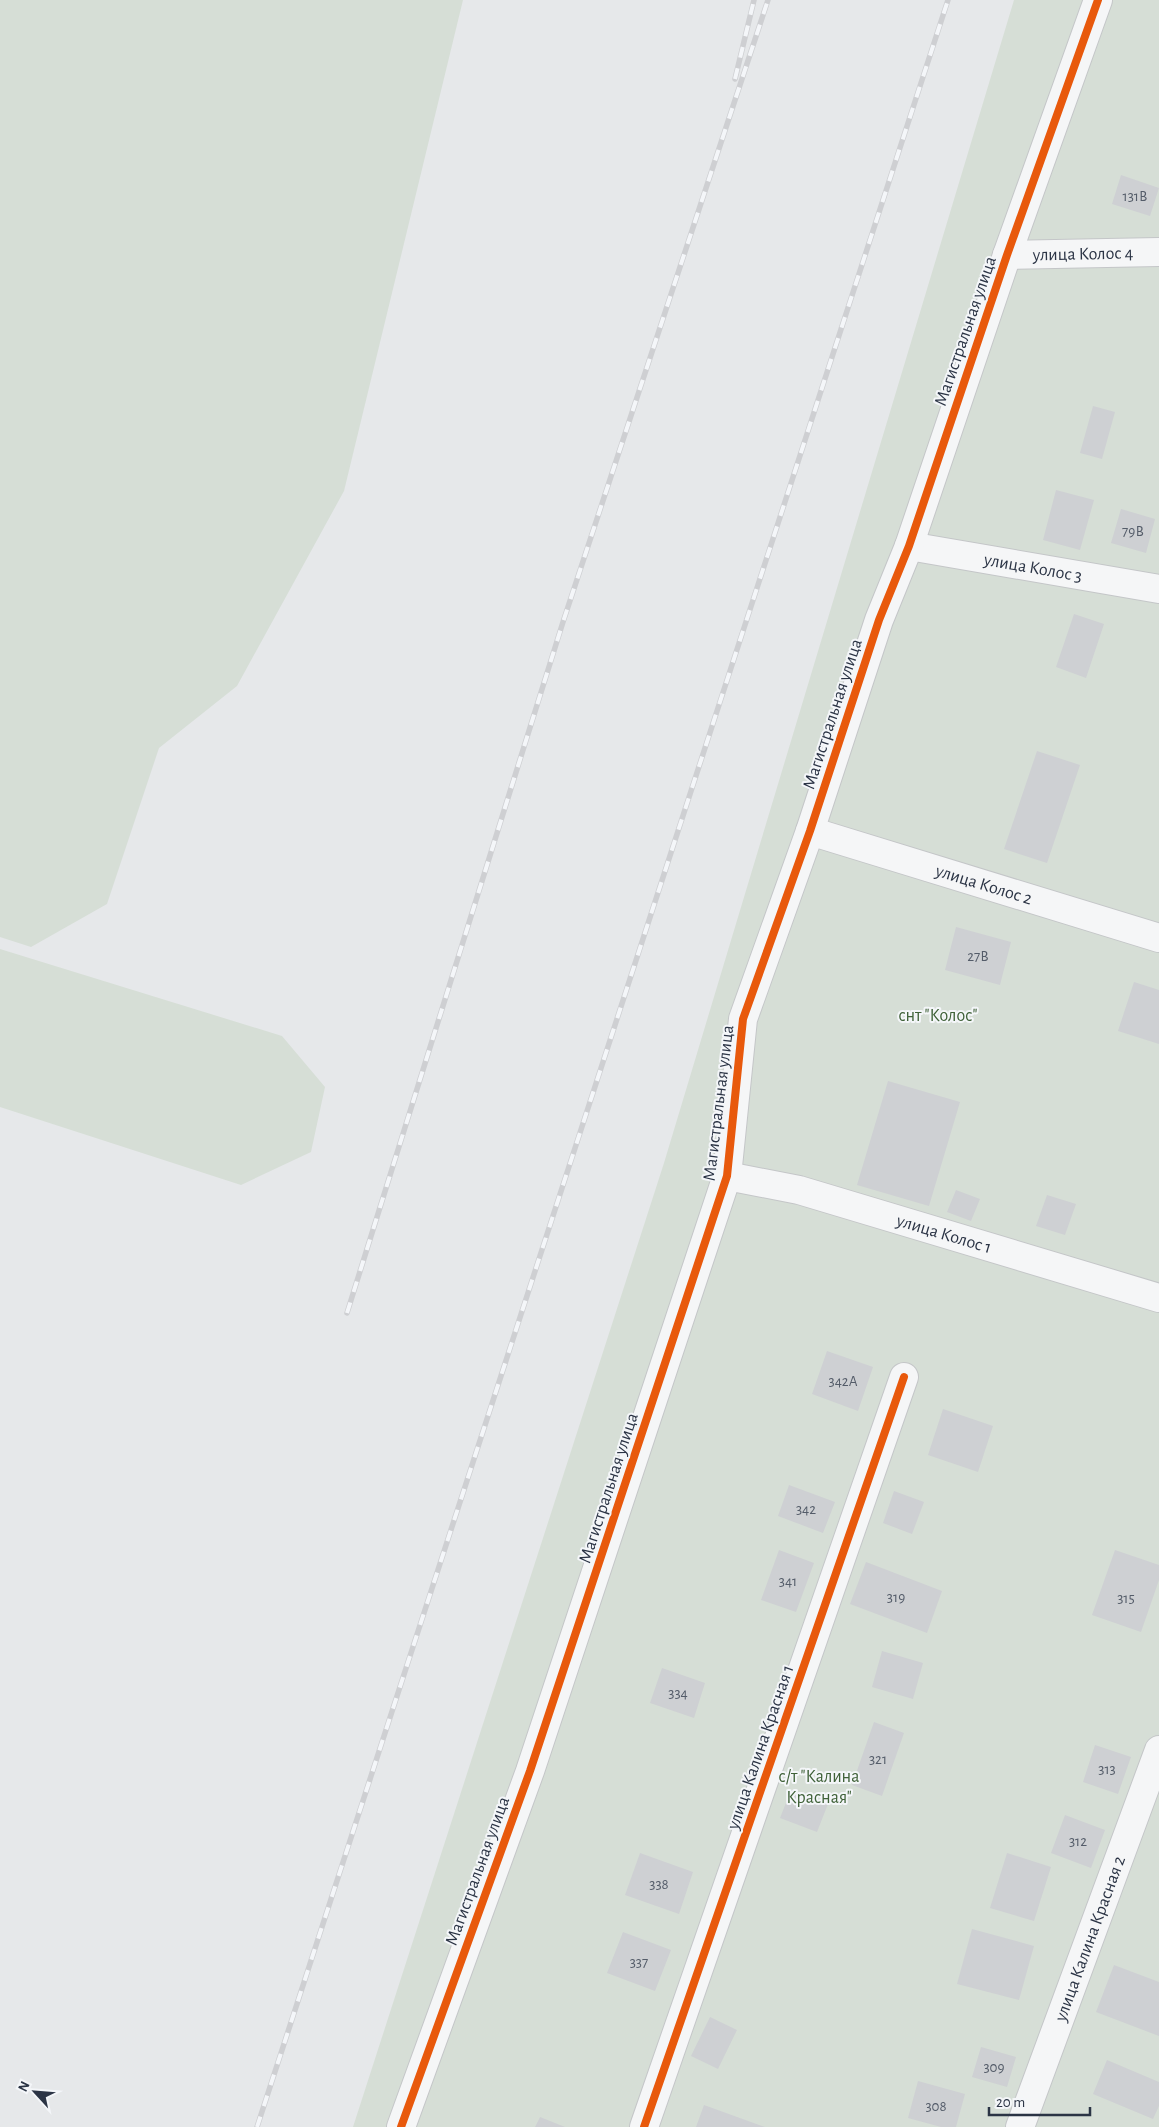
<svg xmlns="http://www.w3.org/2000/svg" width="1159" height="2127" font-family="'Alegreya Sans',sans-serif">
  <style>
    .green { fill: #d6ded6 }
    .building { fill: #ced0d3 }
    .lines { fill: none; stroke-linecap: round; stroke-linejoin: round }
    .minor-casing { stroke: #c4c6c8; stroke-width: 30 }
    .minor { stroke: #f5f6f7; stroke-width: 28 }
    .rail-casing { stroke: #cecfd2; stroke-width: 5.5 }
    .rail { stroke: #f4f6f9; stroke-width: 4; stroke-dasharray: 11; stroke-linecap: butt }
    .cycleway-casing { stroke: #f4f6f9; stroke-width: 11 }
    .cycleway { stroke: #e8590c; stroke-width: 8 }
    .labels { text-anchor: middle; stroke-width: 4; stroke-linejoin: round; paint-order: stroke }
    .number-label { font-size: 15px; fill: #545c69 }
    .street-label { font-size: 18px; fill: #2b3445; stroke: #f4f6f9 }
    .park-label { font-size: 18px; fill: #3f6138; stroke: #f4f6f9 }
  </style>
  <rect width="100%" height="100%" fill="#e6e8ea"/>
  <!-- green -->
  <path class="green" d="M 0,0 L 463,0 L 344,491 L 237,686 L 159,748 L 107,904 L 31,947 L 0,937 Z
    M 1014,0 L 1159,0 L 1159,2127 L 353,2127 L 664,1163 Z
    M 0,949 L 282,1036 L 325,1087 L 311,1152 L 241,1185 L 0,1107 Z"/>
  <!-- building -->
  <path class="building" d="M 1121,175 L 1159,188 L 1150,216 L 1112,204 Z
    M 1093,406 L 1115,412 L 1102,459 L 1080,453 Z
    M 1056,490 L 1094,500 L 1080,550 L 1043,540 Z
    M 1121,509 L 1155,519 L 1146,553 L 1111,543 Z
    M 1074,614 L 1104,624 L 1086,678 L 1056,667 Z
    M 1037,751 L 1080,765 L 1047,863 L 1004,849 Z
    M 956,927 L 1011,942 L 1000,985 L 945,970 Z
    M 1134,982 L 1159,990 L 1159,1044 L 1118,1031 Z
    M 888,1081 L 960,1102 L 929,1206 L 857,1185 Z
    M 956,1190 L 980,1199 L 971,1221 L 947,1212 Z
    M 1047,1195 L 1076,1204 L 1065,1235 L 1036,1226 Z
    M 827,1351 L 873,1367 L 858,1411 L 812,1394 Z
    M 943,1409 L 993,1426 L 978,1472 L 928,1455 Z
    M 789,1485 L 835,1502 L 823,1533 L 778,1516 Z
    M 894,1491 L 924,1502 L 912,1534 L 883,1523 Z
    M 779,1550 L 814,1563 L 796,1612 L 761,1600 Z
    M 1115,1550 L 1159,1565 L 1159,1580 L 1141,1632 L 1092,1615 Z
    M 866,1562 L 942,1591 L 927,1633 L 850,1604 Z
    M 882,1651 L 923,1663 L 913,1699 L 872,1687 Z
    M 662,1668 L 705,1683 L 694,1718 L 650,1703 Z
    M 874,1722 L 904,1733 L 882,1796 L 852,1785 Z
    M 1095,1745 L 1131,1757 L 1118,1794 L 1083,1782 Z
    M 791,1790 L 828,1804 L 817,1832 L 780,1818 Z
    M 1065,1815 L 1105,1830 L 1091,1868 L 1051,1853 Z
    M 640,1853 L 693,1872 L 679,1914 L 625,1895 Z
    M 1007,1853 L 1051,1867 L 1034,1921 L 990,1908 Z
    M 972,1929 L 1034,1946 L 1019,2000 L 957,1984 Z
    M 623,1932 L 671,1950 L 655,1991 L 607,1973 Z
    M 1114,1965 L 1159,1982 L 1159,2036 L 1096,2012 Z
    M 710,2017 L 737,2030 L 718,2069 L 691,2056 Z
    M 981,2047 L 1016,2057 L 1007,2087 L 972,2077 Z
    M 1107,2060 L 1159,2082 L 1159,2106 L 1153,2119 L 1093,2094 Z
    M 918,2081 L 965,2094 L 956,2127 L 941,2127 L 908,2118 Z
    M 704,2105 L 765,2127 L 696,2127 Z
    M 540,2117 L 565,2127 L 535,2127 Z"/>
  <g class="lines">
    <!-- minor casing -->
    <g class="minor-casing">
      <g id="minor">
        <path id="s1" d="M 1007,255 L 1159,252"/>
        <path id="s2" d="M 909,546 L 1159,589"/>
        <path id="s3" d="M 810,831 L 1159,938"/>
        <path id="s4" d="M 727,1176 L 799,1190 L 1159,1298"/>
        <path d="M 401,2127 L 530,1771 L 727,1176 L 743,1019 L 810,831 L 879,620 L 909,546 L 1007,255 L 1098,0"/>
        <path d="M 644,2127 L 904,1377"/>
        <path id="s5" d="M 1020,2127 L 1159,1750"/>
      </g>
    </g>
    <!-- minor -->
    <use href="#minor" class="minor"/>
    <!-- rail casing -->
    <g class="rail-casing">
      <path id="rail" d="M 735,79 L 754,0
        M 347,1313 L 563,622 L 768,0
        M 257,2127 L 948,0"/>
    </g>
    <!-- rail -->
    <use href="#rail" class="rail"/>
    <!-- cycleway casing -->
    <g class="cycleway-casing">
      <path id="cycleway" d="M 401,2127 L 530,1771 L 727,1176 L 743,1019 L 810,831 L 879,620 L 909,546 L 1007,255 L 1098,0
        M 644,2127 L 904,1377"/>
    </g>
    <!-- cycleway -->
    <use href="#cycleway" class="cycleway"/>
  </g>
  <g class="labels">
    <!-- number labels -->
    <g class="number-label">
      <text x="1135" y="201">131В</text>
      <text x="1133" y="536">79В</text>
      <text x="978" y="961">27В</text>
      <text x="843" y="1386">342А</text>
      <text x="806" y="1514">342</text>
      <text x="788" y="1586">341</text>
      <text x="896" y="1602">319</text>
      <text x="1126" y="1603">315</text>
      <text x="678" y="1698">334</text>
      <text x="878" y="1764">321</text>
      <text x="1107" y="1774">313</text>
      <text x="1078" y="1846">312</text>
      <text x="659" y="1889">338</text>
      <text x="639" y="1967">337</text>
      <text x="994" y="2072">309</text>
      <text x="936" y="2111">308</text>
    </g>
    <!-- street labels -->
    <g class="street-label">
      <text dy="6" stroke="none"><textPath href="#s1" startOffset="76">улица Колос 4</textPath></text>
      <text transform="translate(965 331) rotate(-71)" y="6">Магистральная улица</text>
      <text dy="6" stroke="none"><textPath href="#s2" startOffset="126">улица Колос 3</textPath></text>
      <text transform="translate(832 714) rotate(-72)" y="6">Магистральная улица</text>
      <text dy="6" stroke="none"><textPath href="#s3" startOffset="182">улица Колос 2</textPath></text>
      <text transform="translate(718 1103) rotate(-83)" y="6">Магистральная улица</text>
      <text dy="6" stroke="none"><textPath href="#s4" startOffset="225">улица Колос 1</textPath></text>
      <text transform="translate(608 1488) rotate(-72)" y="6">Магистральная улица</text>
      <text transform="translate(760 1747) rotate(-71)" y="6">улица Калина Красная 1</text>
      <text transform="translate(477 1871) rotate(-70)" y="6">Магистральная улица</text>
      <text dy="6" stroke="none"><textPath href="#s5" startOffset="201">улица Калина Красная 2</textPath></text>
    </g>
    <!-- park labels -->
    <g class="park-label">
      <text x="938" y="1021">снт "Колос"</text>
      <text x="819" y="1782">с/т "Калина<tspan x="819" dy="21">Красная"</tspan></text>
    </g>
  </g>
  <!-- north arrow -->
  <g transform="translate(35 2092) rotate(296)" stroke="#f4f6f9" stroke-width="4" paint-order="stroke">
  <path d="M0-4L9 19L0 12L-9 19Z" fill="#2b3445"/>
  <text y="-8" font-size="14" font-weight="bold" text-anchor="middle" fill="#2b3445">N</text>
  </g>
  <!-- scale -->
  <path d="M989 2107v8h101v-8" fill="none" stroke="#2b3445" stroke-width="2.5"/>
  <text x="996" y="2107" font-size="15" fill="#2b3445" stroke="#f4f6f9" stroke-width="4" paint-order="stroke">20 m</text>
</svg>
